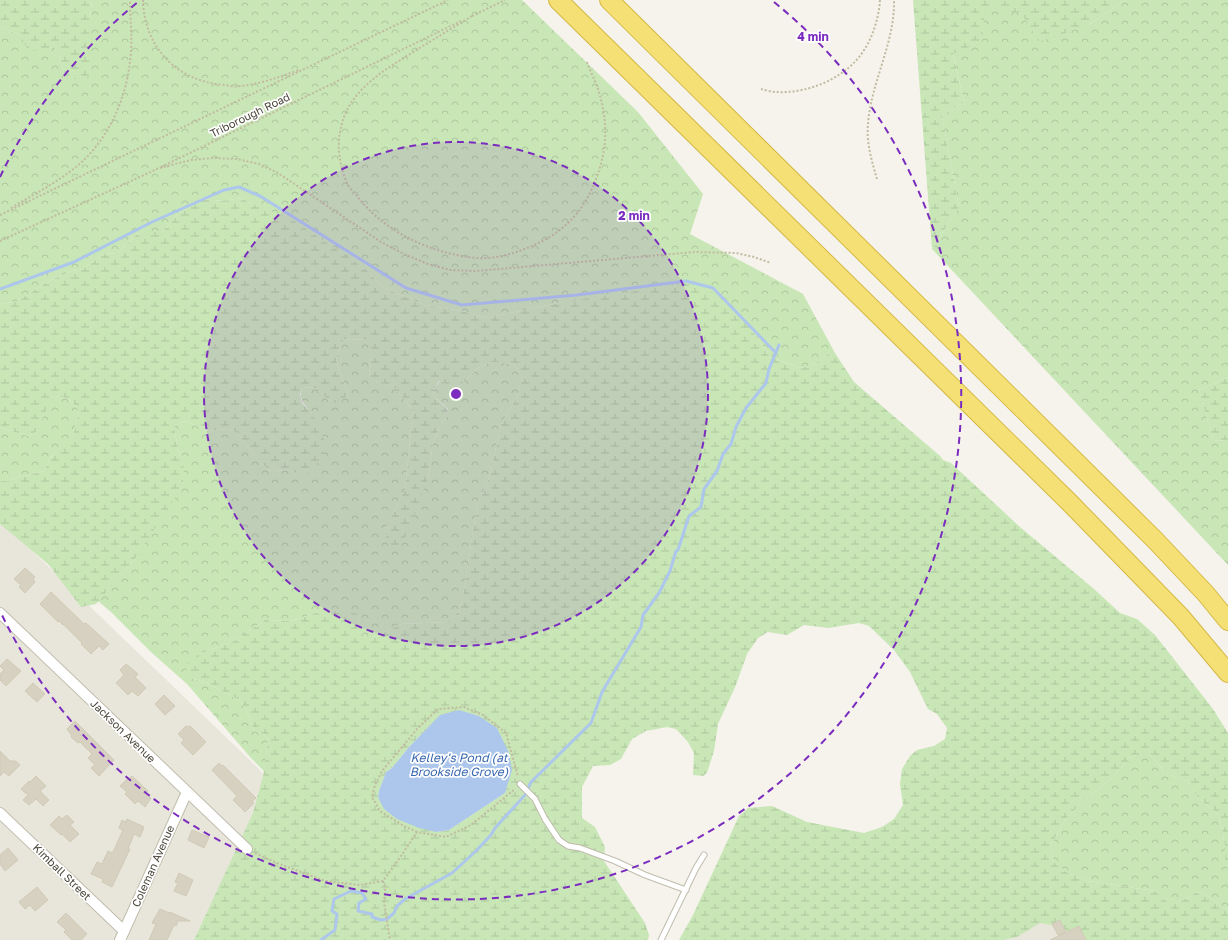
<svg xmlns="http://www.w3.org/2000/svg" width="1228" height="940" font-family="'Golos Text',sans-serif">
  <defs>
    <pattern id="forest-crowns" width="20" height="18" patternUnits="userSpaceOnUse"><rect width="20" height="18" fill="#c9e6b7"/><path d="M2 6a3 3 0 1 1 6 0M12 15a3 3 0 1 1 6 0" fill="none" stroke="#aec79e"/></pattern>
    <pattern id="wetland-marsh" width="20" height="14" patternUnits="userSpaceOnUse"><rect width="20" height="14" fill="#c9e6b7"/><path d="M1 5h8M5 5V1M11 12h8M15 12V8" fill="none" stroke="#aec79e"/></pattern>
  </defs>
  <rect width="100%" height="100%" fill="#f5f3eb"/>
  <!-- residential -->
  <g fill="#e8e6da">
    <polygon points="0,520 259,769 269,782 198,940 0,940"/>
    <polygon points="1064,891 1101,940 983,940"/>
  </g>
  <!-- forest -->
  <g fill="url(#forest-crowns)">
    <polygon points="92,0 522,0 638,112 703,194 690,234 803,294 835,353 829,353 815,364 801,368 770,357 744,318 563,302 486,318 462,311 425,305 382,287 367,270 241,198 224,201 200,199 179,213 162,232 139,232 118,253 103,254 83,269 72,271 49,281 17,301 0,304 0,27 20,35 41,52 53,46 58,51 64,72 69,79 90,18"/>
    <polygon points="1126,0 1228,0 1228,377 1199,390 1213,440 1228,441 1228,565 932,249 959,207 942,115 964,102 953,53 985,5 1022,14 1088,25"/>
    <path d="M345 339 371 340 372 356 369 375 373 380 393 386 413 410 405 489 385 530 428 478 433 443 439 428 446 418 448 409 434 396 433 390 440 381 453 387 461 385 478 368 491 362 514 364 522 377 518 396 501 424 490 476 477 506 462 602 457 613 447 622 401 624 375 637H366L359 632 358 615 319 612 291 621 265 620 234 641 199 654 191 678 207 683 239 700 246 709 254 730 264 735 268 740 264 771 251 758 187 684 151 652 112 613 98 601 134 560 183 458 178 450 174 426 185 421 208 431 227 429 236 432 259 461 270 471 289 470 301 475 312 413C305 405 298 400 302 389 317 384 321 393 330 402L348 393 336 360 341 343Z"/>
    <path d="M51 397C67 396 70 399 79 411L73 438 52 455 44 471 6 481H0V428L29 436 37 431Z"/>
    <polygon points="1137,755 1150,755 1167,774 1187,781 1198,798 1216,812 1220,819 1225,846 1225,864 1228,869 1228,909 1224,908 1207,895 1197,892 1176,904 1167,903 1155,891 1088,881 1066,872 1054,862 1050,847 1065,820 1082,802 1112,778 1132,756"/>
  </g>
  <!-- wetland -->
  <g fill="url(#wetland-marsh)" fill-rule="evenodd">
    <polygon points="0,0 92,0 90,18 91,76 81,79 69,79 64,72 58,51 53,47 41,52 28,50 20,35 0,27"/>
    <polygon points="913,0 1126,0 1088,25 1039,42 1022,14 985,6 982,41 953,54 964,102 942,115 959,207 932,249"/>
    <path d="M241 198 250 203 291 219 367 270 382 287 425 305 462 311 486 318 563 302 689 283 726 298 744 318 770 357 801 368 815 364 829 353H835L854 382 940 456 943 460 951 463 1020 527 1094 589 1120 613 1137 619 1155 635 1213 709 1228 733V869L1225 864V846L1220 819 1216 812 1198 798 1187 781 1167 774 1150 755H1137L1132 756 1112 778 1082 802 1065 820 1050 847 1054 862 1066 872 1088 881 1155 891 1167 902 1176 904 1197 892 1207 895 1224 908 1228 909V940H1076C1066 926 1056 926 1040 923L1017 937 1003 940H679L693 915 739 816 748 808 772 806 807 822 864 833 882 827 894 819 903 805 900 784 902 769 910 756 917 750 934 746 945 739 947 728 937 714 928 709 910 672 894 650 869 626 859 623 828 628 804 625 787 635 768 632 758 638 747 654 736 685 718 724 714 751 707 773 703 776 693 775 694 753 688 742 676 729 667 727 646 731 632 739 621 759 610 765 593 766 582 787V818L595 827 605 847 604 861 645 923 649 935 648 940H194L253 813 263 776 268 740 264 735 254 730 246 709 239 700 207 683 191 678 186 672 188 663 199 654 234 641 265 620 291 621 319 612 350 611 358 615 359 632 366 637H375L401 624 447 622 457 613 462 602 477 506 490 476 501 424 518 396 522 377 514 364 491 362 478 368 461 385 453 387 439 381 433 390 434 396 448 410 446 418 439 428 433 443 428 478 407 535 398 545H388L385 530 405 489 413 410 393 386 372 380 369 375 372 356 370 340 345 339 341 343 336 360 348 393 340 403 330 402C321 393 317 384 302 389L300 394 302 403 312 413 324 439 323 456 310 472 301 475 289 470 270 471 259 461 236 432 227 429 208 431 185 421 174 426 178 450 183 458 184 476 182 487 134 560 96 604 81 607 48 564 0 524V481H6L44 471 52 455 73 437 79 411C70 399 68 396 52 397L37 431 29 436 0 428V304L17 301 49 281 72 271 83 269 103 254 118 253 139 232H162L179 213 200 199 224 201ZM441 715 505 793 449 830 436 832 378 797 379 791 386 772 392 768 409 747Z"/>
    <polygon points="1228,377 1228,441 1213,440 1199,390"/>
  </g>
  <!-- water -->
  <polygon fill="#adc7ec" points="459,710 479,716 497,728 509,753 512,770 505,793 449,830 436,832 419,828 397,819 384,809 378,797 379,791 386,772 392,768 409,747 440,715"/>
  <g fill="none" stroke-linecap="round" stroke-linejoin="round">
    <!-- stream -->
    <g stroke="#adc7ec" stroke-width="3">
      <polyline points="0,289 74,262 152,222 224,190 239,187 260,196 406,288 462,305 577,295 686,281 713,288 776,353"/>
      <polyline points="321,940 335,930 337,914 332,911 334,899 351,891 362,893 366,899 359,903 358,911 372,914 372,917 381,920 387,919 394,913 397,906 405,899 452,873 476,851 491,835 495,828 525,795 531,782 591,723 602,692 641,627 643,615 659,593 670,571 676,551 678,550 689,516 701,507 704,489 717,471 723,454 731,444 736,427 746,408 766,383 769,369 779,345"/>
    </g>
  </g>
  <!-- building -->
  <g fill="#d6d1c1" stroke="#d0cab5">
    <polygon points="25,568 35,577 33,579 35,582 25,593 19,587 21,585 14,579"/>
    <polygon points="51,592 84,624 86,623 109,644 103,650 99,646 91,654 81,644 82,643 63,624 63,625 59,621 58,622 40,604"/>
    <polygon points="7,659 21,671 6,686 0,680 0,674 4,670 0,666"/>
    <polygon points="126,664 138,674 135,677 146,688 138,696 132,691 128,695 116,683 124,675 120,670"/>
    <polygon points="33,683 45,694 37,702 25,691"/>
    <polygon points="164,695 175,706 165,715 155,704"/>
    <polygon points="75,721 114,760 99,776 91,768 95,765 88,758 92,754 80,742 78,743 71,737 72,736 67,729"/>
    <polygon points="186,726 188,727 190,726 206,742 193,755 181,743 184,740 178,734"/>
    <polygon points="0,751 10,761 16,761 20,765 9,776 4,772 0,776"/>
    <polygon points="219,763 222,766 223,765 256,798 252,801 254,803 245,812 233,800 237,796 212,770"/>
    <polygon points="36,776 46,786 40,791 49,800 43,806 36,799 29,805 23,800 28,795 21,789 29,781 30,782"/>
    <polygon points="132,776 148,791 146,793 151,798 145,807 138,801 135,804 125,794 127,792 120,786 127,779 128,780"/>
    <polygon points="67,815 74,822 70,825 79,834 70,842 62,834 61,835 50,825 59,816 62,819"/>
    <polygon points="127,819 144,827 140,837 134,834 128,849 130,849 112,887 102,882 103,879 91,874 97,862 102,864 108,851 112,853 114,850 123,830 119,828 122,820 126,822"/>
    <polygon points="192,830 209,837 204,848 188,840"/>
    <polygon points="8,848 18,860 5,871 0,864 0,855"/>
    <polygon points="179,873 193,880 186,896 174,891 178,883 175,882"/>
    <polygon points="37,887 48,900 35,911 30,905 25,909 19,902"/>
    <polygon points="160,909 169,913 170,912 190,921 178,921 176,926 174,925 167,940 149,940 156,924 152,923"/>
    <polygon points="66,913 87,934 81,940 72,940 64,932 66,930 57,922"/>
    <polygon points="1060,920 1066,932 1058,935 1052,924"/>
    <polygon points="1079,926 1086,940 1050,940"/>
  </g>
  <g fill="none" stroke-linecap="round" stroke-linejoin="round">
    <defs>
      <g id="lane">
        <polyline points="520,784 535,799 545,819 559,840 568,846 580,848 615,861 645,875 686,890"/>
        <polyline points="661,940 696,868 704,855"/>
      </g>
      <g id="street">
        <polyline points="0,613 247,849"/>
        <polyline points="0,813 124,931"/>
        <polyline points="120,940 187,792"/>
      </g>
      <g id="highway">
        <polyline points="558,0 1071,504 1181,617 1228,673"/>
        <polyline points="609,0 1155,540 1206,594 1228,621"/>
      </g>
    </defs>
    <!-- lane casing -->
    <use href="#lane" stroke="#c0bdae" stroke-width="7"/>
    <!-- street casing -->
    <use href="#street" stroke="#c0bdae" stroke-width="12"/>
    <!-- highway casing -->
    <use href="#highway" stroke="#d4b846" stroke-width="20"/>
    <!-- path -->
    <g stroke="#c1bba0" stroke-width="2" stroke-dasharray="2 2" stroke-linecap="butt">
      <path d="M143 0C144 48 178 82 225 85 230 86 235 87 240 86 261 84 279 77 299 70"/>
      <path d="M472 16C454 27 436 38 418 49 393 65 368 78 351 103 342 117 338 134 339 151 340 162 342 172 347 183 349 188 354 192 357 196 383 230 426 251 468 257 492 261 515 254 536 244 559 234 579 216 590 193 607 157 610 127 598 89 595 80 590 71 587 62"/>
      <polyline points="472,16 505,0"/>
      <path d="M761 89C765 90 771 92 776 92 809 94 849 77 866 47 874 33 879 16 880 0"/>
      <polyline points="161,167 461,21"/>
      <polyline points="156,169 191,160 214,158 237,159 259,164 278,173 381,242 404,254 428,264 450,270 476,271 695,252 736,253 754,257 771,263"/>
      <path d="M877 179C872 162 866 142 868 124 871 82 895 43 894 0"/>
      <path d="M11 208C33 195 56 183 76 167 107 142 126 100 130 61 133 41 130 20 130 0"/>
      <polyline points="0,215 448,0"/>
      <polyline points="0,241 157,169"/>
      <polyline points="417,832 404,826 380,811 372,797 375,785 382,771 418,728 438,709 464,707 483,715 506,733 518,777"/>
      <polyline points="255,853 277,863 325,881 360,885 383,881 399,859 417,832 446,837 471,825 515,789"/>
      <polyline points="383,881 385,888 384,902 390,940"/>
    </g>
    <!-- lane -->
    <use href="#lane" stroke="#fff" stroke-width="5"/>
    <!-- street -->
    <use href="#street" stroke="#fff" stroke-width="10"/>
    <!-- highway -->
    <use href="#highway" stroke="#f5e076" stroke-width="18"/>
  </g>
  <!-- distance rings -->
  <circle cx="456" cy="394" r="252" fill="#7b2cbf" fill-opacity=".12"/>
  <g fill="none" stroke="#7b2cbf" stroke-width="2" stroke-dasharray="7 5">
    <circle cx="456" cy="394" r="252"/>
    <path d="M0 177A505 505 0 0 1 138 2M774 2A505 505 0 1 1 0 611"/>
  </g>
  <g text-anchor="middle" stroke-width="3.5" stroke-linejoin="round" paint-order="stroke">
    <!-- street labels -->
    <g font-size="11" fill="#494539" stroke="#fff">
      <text transform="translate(250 115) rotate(-26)" y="4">Triborough Road</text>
      <text transform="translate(123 731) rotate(44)" y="4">Jackson Avenue</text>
      <text transform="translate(153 866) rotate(-66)" y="4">Coleman Avenue</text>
      <text transform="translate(62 872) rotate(44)" y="4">Kimball Street</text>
    </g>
    <!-- water labels -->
    <g font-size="12" font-style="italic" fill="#3868af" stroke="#fff">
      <text x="459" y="762">Kelley's Pond (at<tspan x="459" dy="14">Brookside Grove)</tspan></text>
    </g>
  </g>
  <circle cx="456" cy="394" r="6" fill="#7b2cbf" stroke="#fff" stroke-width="2"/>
  <g font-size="12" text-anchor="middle" font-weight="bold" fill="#7b2cbf" stroke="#fff" stroke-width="3.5" stroke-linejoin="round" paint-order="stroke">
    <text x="813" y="41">4 min</text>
    <text x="634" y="220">2 min</text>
  </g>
</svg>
